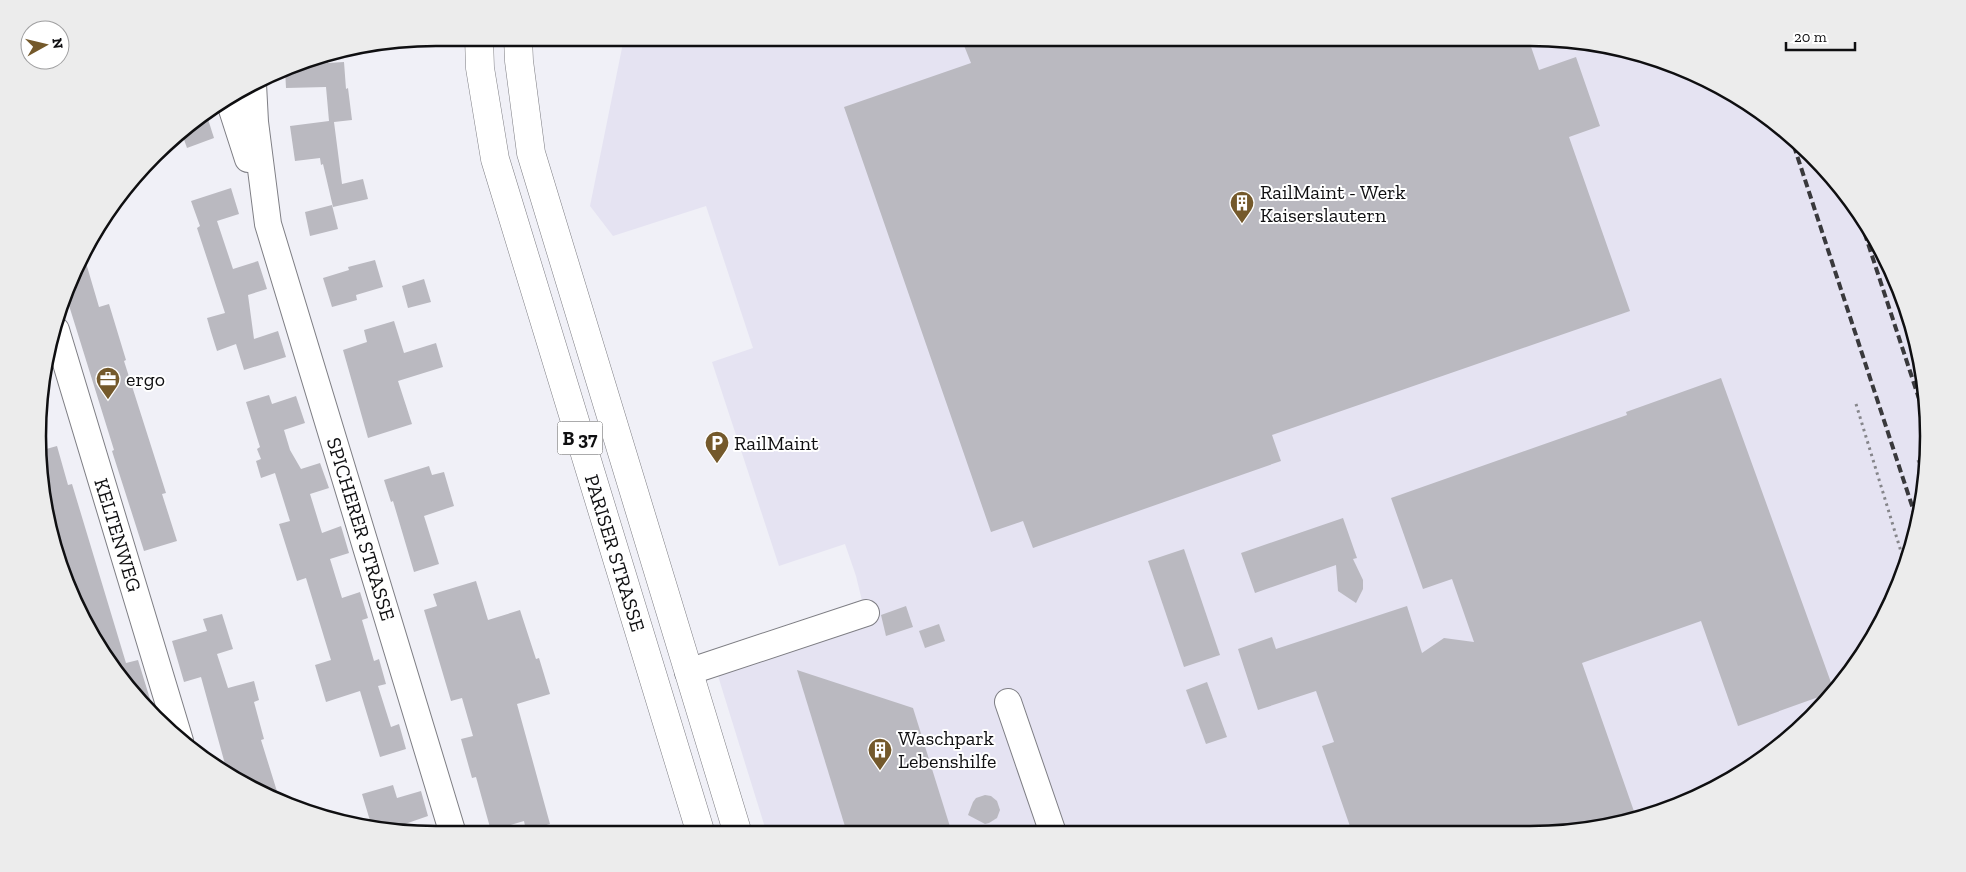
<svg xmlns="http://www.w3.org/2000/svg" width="1966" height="872" font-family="'Zilla Slab',serif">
  <rect width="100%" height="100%" fill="#f0f0f7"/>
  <!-- built -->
  <polygon fill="#e5e3f2" points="624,38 1530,38 1658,59 1729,91 1793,137 1846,194 1888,260 1915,333 1928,410 1925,488 1907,564 1861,658 1773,752 1683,804 1582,831 767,834 714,663 865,613 856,576 845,544 779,566 712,362 753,348 706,206 613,236 590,206"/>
  <!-- building -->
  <g fill="#bab9c0">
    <polygon points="961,38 1528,38 1539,70 1576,57 1600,126 1569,137 1630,311 1272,435 1281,461 1033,548 1023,521 991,532 844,107 971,63"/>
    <polygon points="328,61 328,63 344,62 346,89 348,88 352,120 334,122 342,184 363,179 368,199 333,207 323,164 321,165 320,158 295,161 290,126 329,121 326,87 286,88 285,69 301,62"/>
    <polygon points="206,113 214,138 187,148 181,131"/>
    <polygon points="231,188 239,214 217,221 233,269 258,261 267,289 248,295 254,339 278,331 286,357 244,370 236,344 217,351 211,332 207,318 225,313 197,228 200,226 191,201"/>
    <polygon points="332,205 338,229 310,236 305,212"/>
    <polygon points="84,256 99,307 109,304 126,360 124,361 166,493 162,494 177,541 144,551 112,451 114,450 67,299"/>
    <polygon points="375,260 383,287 356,295 357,300 332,307 323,278 349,270 348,267"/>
    <polygon points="424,279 431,302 408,308 402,286"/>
    <polygon points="394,321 404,353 436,343 443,367 398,381 412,424 368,438 343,350 367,342 364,330"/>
    <polygon points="1721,378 1833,688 1827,694 1738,726 1701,621 1582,663 1636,817 1582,831 1352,832 1322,746 1334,742 1316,691 1258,710 1238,649 1272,637 1276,649 1407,606 1422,653 1444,638 1474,642 1452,579 1423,589 1391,498 1627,415 1626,412"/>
    <polygon points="269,395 272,404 296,396 305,423 284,430 290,450 301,469 320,463 329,488 310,494 322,533 341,526 349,553 330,559 342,598 360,592 368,618 362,620 374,661 379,659 386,684 378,686 391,727 399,724 406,749 380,757 360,691 326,702 315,665 331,660 306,578 297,581 279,524 290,521 275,473 261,478 256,461 261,459 257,449 260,447 246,402"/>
    <polygon points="57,446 68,485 72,484 126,663 138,660 154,712 91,635 45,513 39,451"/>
    <polygon points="429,466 432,475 444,472 454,506 424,516 439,564 414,572 393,501 391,502 384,480"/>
    <polygon points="1343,518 1357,558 1353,559 1363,580 1363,589 1356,603 1338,591 1336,565 1255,593 1241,553"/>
    <polygon points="1184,549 1220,655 1184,667 1148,561"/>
    <polygon points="476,581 488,620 520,610 536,659 539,658 550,694 517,704 550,824 526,831 524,821 491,831 476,777 472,778 461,739 473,736 462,698 451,701 424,610 437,606 433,594"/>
    <polygon points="906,606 913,627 886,636 881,615"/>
    <polygon points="222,614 233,649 217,654 228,688 254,681 259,700 254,702 264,739 261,740 280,801 237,781 228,775 201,677 184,682 172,641 207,631 203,619"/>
    <polygon points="939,624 945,641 925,648 919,631"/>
    <polygon points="797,670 913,708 952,833 847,833"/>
    <polygon points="1207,682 1227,737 1206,744 1186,690"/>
    <polygon points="393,785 397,798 421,791 428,816 405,824 406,830 371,824 362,794"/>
    <polygon points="985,795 991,796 997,801 1000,810 997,818 989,823 985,824 968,815 973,802 976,798"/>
  </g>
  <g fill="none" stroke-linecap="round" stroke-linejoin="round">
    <defs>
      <g id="minor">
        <polyline points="253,84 255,122 268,224 453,834"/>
        <polyline points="228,97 248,159"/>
        <polyline points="56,330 180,741"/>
        <polyline points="688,672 866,613"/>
        <polyline points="1008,702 1053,833"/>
      </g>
      <g id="major">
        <polyline points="479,38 480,68 495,159 701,834"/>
        <polyline points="518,38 519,61 531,153 738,834"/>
      </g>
    </defs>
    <!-- minor casing -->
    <use href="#minor" stroke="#7e7e84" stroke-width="28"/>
    <!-- major casing -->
    <use href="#major" stroke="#7e7e84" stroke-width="29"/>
    <!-- path -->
    <g stroke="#85858a" stroke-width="3" stroke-dasharray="2.5 4" stroke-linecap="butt">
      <polyline points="1856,404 1906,568"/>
      <polyline points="1918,460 1925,483"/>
    </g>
    <!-- minor -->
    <use href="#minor" stroke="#fff" stroke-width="26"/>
    <!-- major -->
    <use href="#major" stroke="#fff" stroke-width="28"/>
    <!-- rail -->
    <g stroke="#39393c" stroke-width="4" stroke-dasharray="8 4" stroke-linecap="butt">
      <polyline points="1790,134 1917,521"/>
      <polyline points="1857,210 1927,423"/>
    </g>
  </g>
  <!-- icons -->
  <defs>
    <symbol id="building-pin" viewBox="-11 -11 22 30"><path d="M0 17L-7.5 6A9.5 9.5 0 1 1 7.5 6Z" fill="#74592b" stroke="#fff"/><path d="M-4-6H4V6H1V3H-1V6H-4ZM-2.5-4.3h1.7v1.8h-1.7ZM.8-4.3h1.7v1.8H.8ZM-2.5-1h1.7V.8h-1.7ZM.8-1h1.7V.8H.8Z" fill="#fff"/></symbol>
    <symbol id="office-pin" viewBox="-11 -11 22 30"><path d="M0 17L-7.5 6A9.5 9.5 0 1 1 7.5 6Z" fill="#74592b" stroke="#fff"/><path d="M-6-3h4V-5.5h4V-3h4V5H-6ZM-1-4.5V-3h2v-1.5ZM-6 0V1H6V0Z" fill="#fff"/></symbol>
    <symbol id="parking-pin" viewBox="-11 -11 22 30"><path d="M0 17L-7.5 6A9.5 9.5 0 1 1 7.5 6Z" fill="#74592b" stroke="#fff"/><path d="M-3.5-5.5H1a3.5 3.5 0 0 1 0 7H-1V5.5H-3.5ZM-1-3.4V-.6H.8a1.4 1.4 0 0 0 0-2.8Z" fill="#fff"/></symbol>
  </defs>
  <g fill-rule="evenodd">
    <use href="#building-pin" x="1228" y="189" width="28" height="38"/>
    <use href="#office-pin" x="94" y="365" width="28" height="38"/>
    <use href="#parking-pin" x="703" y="429" width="28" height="38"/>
    <use href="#building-pin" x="866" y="736" width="28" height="38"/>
  </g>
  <g text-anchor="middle" stroke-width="4" stroke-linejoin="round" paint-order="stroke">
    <!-- shield labels -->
    <rect fill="#fff" stroke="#575758" stroke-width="1" x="557.5" y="421.5" width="45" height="33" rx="4"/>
    <g font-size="19" font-weight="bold" fill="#0f0f11">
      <text x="580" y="445">B 37</text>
    </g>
    <!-- poi labels -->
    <g font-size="20" fill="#0f0f11" stroke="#fff" text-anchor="start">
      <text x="1260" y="199">RailMaint - Werk<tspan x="1260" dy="23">Kaiserslautern</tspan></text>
      <text x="126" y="386">ergo</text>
      <text x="734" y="450">RailMaint</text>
      <text x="898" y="745">Waschpark<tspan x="898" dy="23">Lebenshilfe</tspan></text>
    </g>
    <!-- street labels -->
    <g font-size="20" fill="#0f0f11" stroke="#fff">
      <text transform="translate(361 529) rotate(73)" y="7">SPICHERER STRASSE</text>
      <text transform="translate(118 535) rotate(73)" y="7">KELTENWEG</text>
      <text transform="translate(615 553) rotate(73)" y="7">PARISER STRASSE</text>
    </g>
  </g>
  <!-- crop -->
  <path d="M0 0H1966V872H0ZM436 46H1530A390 390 0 0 1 1920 436V436A390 390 0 0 1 1530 826H436A390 390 0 0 1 46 436V436A390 390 0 0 1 436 46Z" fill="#ececec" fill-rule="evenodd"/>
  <path fill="none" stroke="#0f0f11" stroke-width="2.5" d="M436 46H1530A390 390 0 0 1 1920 436V436A390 390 0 0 1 1530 826H436A390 390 0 0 1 46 436V436A390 390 0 0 1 436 46Z"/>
  <!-- north arrow -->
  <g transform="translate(45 45) rotate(82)"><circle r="24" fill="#ffffff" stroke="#9f9fa0"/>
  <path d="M0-4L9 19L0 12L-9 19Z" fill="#74592b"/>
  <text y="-8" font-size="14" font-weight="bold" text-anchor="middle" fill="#0f0f11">N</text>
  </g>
  <!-- scale -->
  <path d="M1786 42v8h69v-8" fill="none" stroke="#0f0f11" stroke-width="2.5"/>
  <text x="1794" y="42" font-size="15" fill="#0f0f11" stroke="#ffffff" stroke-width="4" paint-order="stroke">20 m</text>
</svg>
